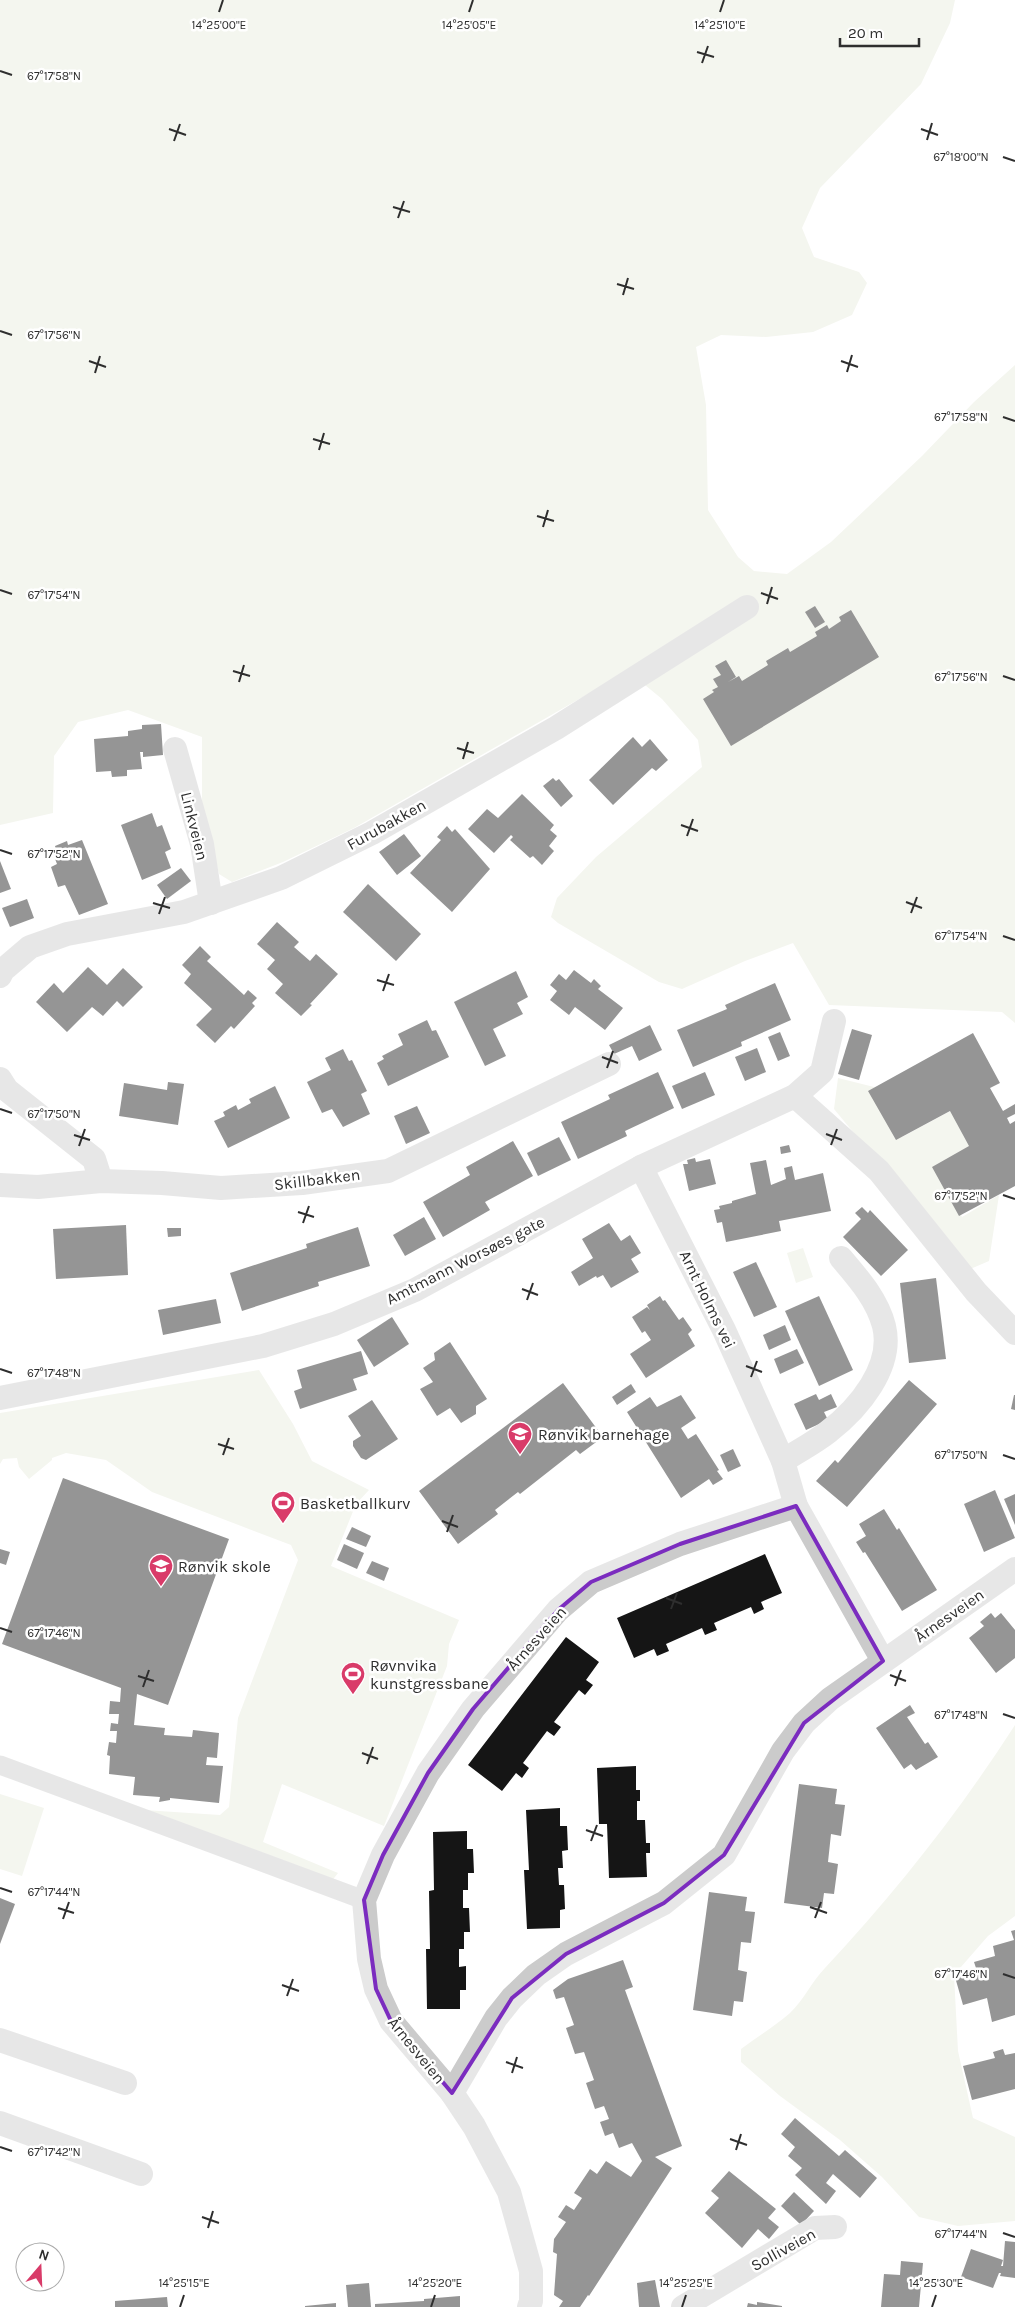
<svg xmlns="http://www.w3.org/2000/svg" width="1015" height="2307" font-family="Karla,sans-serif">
  <rect width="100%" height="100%" fill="#fff"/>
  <!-- green -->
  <g fill="#e7eadc">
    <polygon points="0,0 955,0 950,23 921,84 820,188 802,228 814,257 859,272 867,283 852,315 813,332 766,337 721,335 696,347 706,405 708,510 738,557 754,571 787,574 831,542 922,456 974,402 1015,365 1015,1023 1002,1012 829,1005 793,943 745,961 682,989 659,982 558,923 551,917 557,898 596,857 702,767 698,740 662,699 645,685 588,694 354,828 283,862 232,882 219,874 202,805 202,737 128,710 78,722 54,756 53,813 0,825"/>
    <polygon points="838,1078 874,1087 902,1137 958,1107 978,1144 936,1167 962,1217 999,1195 989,1261 968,1270 834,1109"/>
    <polygon points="803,1248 813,1277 796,1283 787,1253"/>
    <polygon points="259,1370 293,1424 312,1461 369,1490 356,1504 331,1566 459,1620 449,1644 447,1666 384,1826 282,1784 263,1842 338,1873 331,1882 144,1810 220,1815 229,1807 238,1718 298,1560 291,1545 152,1492 106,1460 66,1453 52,1458 52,1460 29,1479 19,1467 17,1458 3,1459 0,1464 0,1413"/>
    <path d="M1015 1725V1916L988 1936 954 1975 958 2051 973 2118 1015 2137V2221L958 2226 919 2217 882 2177 840 2140 780 2096 741 2062V2049C757 2037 775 2026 790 2013 804 2000 812 1981 825 1968 896 1892 959 1812 1015 1725Z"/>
    <polygon points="0,1794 44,1808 22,1876 0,1869"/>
  </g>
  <!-- building -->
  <g fill="#151515">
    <polygon points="815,606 825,622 815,628 805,612"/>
    <polygon points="851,610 879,657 731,746 703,699 714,692 712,690 718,687 713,679 721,675 715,666 726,660 736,677 728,682 739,676 742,681 768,665 766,661 788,648 790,652 817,636 815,632 827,625 829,629 841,621 839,617"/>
    <polygon points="161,724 163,755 143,757 143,752 140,752 142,769 127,770 127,776 112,777 111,771 96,772 94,739 128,736 128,731 142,729 142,725"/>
    <polygon points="633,737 642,747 650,739 668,760 656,771 652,768 613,805 589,780"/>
    <polygon points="553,778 556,781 559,779 573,796 561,807 543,786"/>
    <polygon points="522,794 554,825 550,830 557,836 549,846 554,851 542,865 533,856 530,858 510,840 513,837 511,835 494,853 468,829 487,809 498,818"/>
    <polygon points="152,813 157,827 162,825 171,849 165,852 171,868 142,880 121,825"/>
    <polygon points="447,826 452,832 455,829 490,869 452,912 410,873 441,840 437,837"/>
    <polygon points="404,834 421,856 397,875 379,852"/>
    <polygon points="82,840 108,904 79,915 65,885 58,887 51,867 57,864 52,851 56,850 55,846 67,841 68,845"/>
    <polygon points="0,861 11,889 0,893"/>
    <polygon points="181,868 191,881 167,899 157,885"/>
    <polygon points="368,884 421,934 396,961 343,912"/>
    <polygon points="27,899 34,918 10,927 2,908"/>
    <polygon points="277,922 299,942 294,947 310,961 316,954 338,974 310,1004 312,1005 301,1016 275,993 283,984 267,969 275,960 257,944"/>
    <polygon points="200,946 211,957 207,961 244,995 248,990 257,998 252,1003 255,1006 234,1029 231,1026 215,1043 196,1025 212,1009 184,983 191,974 182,965"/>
    <polygon points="88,967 107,985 123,968 143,987 123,1007 117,1001 103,1016 92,1007 67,1032 36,1002 54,983 63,993"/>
    <polygon points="574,970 591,983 594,979 601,986 598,989 623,1008 605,1030 575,1007 569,1015 550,1000 557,991 550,985 559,974 566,980"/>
    <polygon points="516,971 528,997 517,1003 523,1014 493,1029 506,1056 485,1066 454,1002"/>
    <polygon points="775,983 791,1020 741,1042 742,1046 693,1067 677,1030 727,1009 725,1005"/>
    <polygon points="427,1020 432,1031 436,1030 449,1057 388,1086 377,1063 384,1059 382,1056 403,1045 398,1034"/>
    <polygon points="650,1025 662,1050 639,1061 632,1046 614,1054 609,1045"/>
    <polygon points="852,1029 872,1035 859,1080 838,1074"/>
    <polygon points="780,1032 790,1056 778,1061 768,1037"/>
    <polygon points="973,1033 1000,1083 990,1088 1003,1111 1015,1104 1015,1114 1007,1118 1010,1124 1015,1121 1015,1186 959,1216 932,1167 969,1146 950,1111 896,1140 868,1091"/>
    <polygon points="757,1048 766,1072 745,1081 735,1057"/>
    <polygon points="343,1049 349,1061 352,1060 367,1091 361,1094 370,1114 343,1127 332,1109 322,1113 307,1082 331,1070 325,1058"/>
    <polygon points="658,1072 674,1108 625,1131 627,1136 578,1159 561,1122 610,1099 608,1095"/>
    <polygon points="705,1072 715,1095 682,1109 672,1086"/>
    <polygon points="168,1082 184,1084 178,1125 119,1116 124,1083 167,1090"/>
    <polygon points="275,1086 290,1118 228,1148 214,1121 225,1116 223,1112 236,1105 238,1110 251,1103 249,1099"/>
    <polygon points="417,1106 430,1133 406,1144 394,1116"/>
    <polygon points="559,1137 571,1160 538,1176 527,1153"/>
    <polygon points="513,1141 533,1176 485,1202 490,1210 443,1237 423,1202 470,1175 466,1167"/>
    <polygon points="789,1145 791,1152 781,1154 780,1147"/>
    <polygon points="695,1158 696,1162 710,1159 716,1184 689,1191 683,1164 688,1164 687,1160"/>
    <polygon points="766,1160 771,1185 786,1179 784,1168 792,1166 795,1180 823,1173 831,1211 779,1221 781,1231 726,1242 722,1222 717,1223 714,1210 720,1209 719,1206 732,1203 732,1201 756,1194 750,1163"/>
    <polygon points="862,1207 868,1213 870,1210 908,1250 881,1276 843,1237 861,1219 855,1213"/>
    <polygon points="424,1217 436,1239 405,1256 393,1235"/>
    <polygon points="609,1223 621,1241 630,1235 641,1253 631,1259 639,1272 611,1288 603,1275 597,1278 596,1276 579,1286 571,1272 593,1258 582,1239"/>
    <polygon points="126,1225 128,1275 56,1279 53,1229"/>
    <polygon points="358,1227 370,1266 318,1282 319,1286 242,1311 230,1273 307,1248 306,1244"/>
    <polygon points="167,1228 181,1228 181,1236 168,1237"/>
    <polygon points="756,1262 777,1307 754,1317 733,1272"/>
    <polygon points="936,1278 946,1359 909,1363 900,1283"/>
    <polygon points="660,1296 663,1301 665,1300 679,1320 683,1317 692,1330 688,1334 695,1346 646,1378 630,1354 651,1340 645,1331 642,1333 632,1317 647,1307 650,1310 647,1305"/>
    <polygon points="819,1296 853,1370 819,1386 785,1311"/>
    <polygon points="216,1299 221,1323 163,1335 158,1310"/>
    <polygon points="392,1317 409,1344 374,1367 357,1340"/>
    <polygon points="785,1325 791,1340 769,1350 763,1335"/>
    <polygon points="450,1342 487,1399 476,1406 476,1414 461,1423 450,1408 437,1416 420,1389 433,1382 423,1368 435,1360 434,1353"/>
    <polygon points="797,1349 804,1363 780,1374 774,1359"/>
    <polygon points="361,1351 368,1374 353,1379 357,1390 300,1409 294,1391 302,1388 297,1370"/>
    <polygon points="909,1380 937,1404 847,1507 816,1481 835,1460 838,1463"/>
    <polygon points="563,1383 603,1437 580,1454 576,1450 520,1494 518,1492 495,1510 498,1514 458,1544 419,1491"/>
    <polygon points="631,1384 636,1392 617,1405 612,1397"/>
    <polygon points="816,1394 819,1400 831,1394 837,1407 824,1412 828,1420 806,1430 794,1404"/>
    <polygon points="681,1395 696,1418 681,1428 688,1439 696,1434 719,1470 717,1471 723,1479 713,1485 709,1479 681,1498 627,1412 650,1397 657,1407"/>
    <polygon points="1014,1395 1015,1395 1015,1410 1011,1409"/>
    <polygon points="372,1400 398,1439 366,1460 361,1458 353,1446 353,1441 361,1436 348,1416"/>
    <polygon points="733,1449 741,1466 728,1472 720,1455"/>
    <polygon points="63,1478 229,1539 168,1705 137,1694 134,1725 165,1728 164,1735 192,1737 193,1730 219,1733 217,1758 207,1757 206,1765 223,1766 219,1803 170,1798 170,1800 159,1802 160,1797 133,1795 135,1777 109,1774 110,1756 107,1755 109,1742 116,1743 117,1731 110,1731 111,1723 118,1724 119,1714 109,1714 110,1701 120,1702 121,1688 2,1644"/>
    <polygon points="995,1490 1015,1538 984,1552 964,1504"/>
    <polygon points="1015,1494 1015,1525 1004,1499"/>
    <polygon points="884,1509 897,1530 899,1528 937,1590 902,1611 865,1552 863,1553 856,1542 866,1536 859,1524"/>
    <polygon points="352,1527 371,1536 366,1547 346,1539"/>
    <polygon points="344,1544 364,1553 357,1569 337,1560"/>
    <polygon points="0,1549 10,1552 6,1565 0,1563"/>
    <polygon points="765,1554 782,1593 761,1602 764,1609 754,1614 751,1607 714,1623 717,1630 705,1635 702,1628 666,1644 669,1651 657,1656 654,1649 634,1658 617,1618"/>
    <polygon points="372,1561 389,1568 384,1581 366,1573"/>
    <polygon points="991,1613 995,1618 1001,1613 1015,1630 1015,1658 996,1673 969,1638 984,1626 980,1622"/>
    <polygon points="566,1637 599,1662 586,1680 593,1685 585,1695 579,1690 554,1722 561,1727 554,1736 547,1731 523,1763 529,1768 522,1778 516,1773 502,1791 468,1765"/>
    <polygon points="910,1705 915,1713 907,1717 925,1744 928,1742 938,1757 916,1770 911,1764 904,1769 876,1728"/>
    <polygon points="636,1766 636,1790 640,1790 640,1801 637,1801 637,1820 645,1820 646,1843 650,1843 650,1853 646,1853 647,1877 609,1878 607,1824 599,1824 597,1768"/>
    <polygon points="799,1784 837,1789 835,1804 845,1805 841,1836 831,1834 828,1862 838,1864 834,1894 824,1893 822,1908 784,1903"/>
    <polygon points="560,1808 560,1826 567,1826 568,1850 562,1851 563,1868 558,1868 559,1885 564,1885 565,1909 560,1910 560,1928 527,1929 524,1870 529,1870 526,1810"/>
    <polygon points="467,1831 467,1849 473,1849 474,1873 468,1873 468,1890 463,1890 463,1908 469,1908 470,1932 464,1932 464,1949 459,1949 459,1967 466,1966 466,1990 460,1990 460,2009 427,2009 426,1949 430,1949 429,1891 434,1890 433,1832"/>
    <polygon points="709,1892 747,1897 745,1911 755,1912 751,1943 741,1942 738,1970 747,1972 743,2002 734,2001 732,2016 693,2010"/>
    <polygon points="0,1898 15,1904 0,1944"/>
    <polygon points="1015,1930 1015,2015 992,2022 987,1998 963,2005 955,1977 977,1971 974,1962 995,1956 993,1946 1014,1940 1011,1931"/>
    <polygon points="623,1960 633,1987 625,1990 682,2146 655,2157 672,2168 589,2296 588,2295 580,2307 559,2307 563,2301 554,2295 557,2254 553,2252 554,2239 566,2222 558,2217 566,2205 574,2210 582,2198 574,2193 590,2169 597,2174 606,2161 631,2177 642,2161 632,2143 619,2148 613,2133 605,2136 600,2122 609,2119 604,2106 595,2109 586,2083 594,2080 584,2052 575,2054 566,2028 574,2025 564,1997 556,1999 553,1990 568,1979"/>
    <polygon points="1003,2049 1005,2055 1015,2053 1015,2089 972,2100 963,2066 995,2058 993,2052"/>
    <polygon points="795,2118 839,2156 845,2150 877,2178 860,2198 833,2174 826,2183 836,2191 826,2204 795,2175 802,2168 788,2156 795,2147 781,2134"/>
    <polygon points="729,2171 776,2209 768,2218 779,2227 769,2239 758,2229 742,2248 705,2213 719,2198 711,2191"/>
    <polygon points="794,2192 814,2211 801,2225 781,2206"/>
    <polygon points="1005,2241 1015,2242 1015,2278 1000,2276 1001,2273 999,2273 993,2288 961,2277 971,2249 1003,2260 1001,2266 1003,2266"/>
    <polygon points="901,2261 923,2263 919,2307 881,2307 884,2274 900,2275"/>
    <polygon points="655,2280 660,2307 639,2307 637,2283"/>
    <polygon points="369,2283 371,2307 348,2307 346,2285"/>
    <polygon points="460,2296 460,2307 375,2307 375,2304 424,2301 424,2299"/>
    <polygon points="167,2297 168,2307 115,2307 115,2301"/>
    <polygon points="757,2302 782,2306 782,2307 747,2307 748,2303 757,2305"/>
    <polygon points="336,2303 336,2307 305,2307 305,2306"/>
  </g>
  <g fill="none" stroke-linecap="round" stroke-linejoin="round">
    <!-- pedestrian -->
    <polyline stroke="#cbcbcb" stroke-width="19" points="0,1765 364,1900"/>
    <!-- minor -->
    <g stroke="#cbcbcb" stroke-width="24">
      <polyline points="175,749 202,844 211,903"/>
      <polyline points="0,976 3,970 30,947 67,934 184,912 281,878 372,833 556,728 747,607"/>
      <polyline points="0,1079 7,1090 94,1159 101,1181"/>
      <polyline points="795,1096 879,1171 976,1292 1015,1333"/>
      <polyline points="641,1167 724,1330 783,1461 796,1506 883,1661"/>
      <polyline points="0,1185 38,1187 101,1181 162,1183 221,1188 302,1183 388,1171 609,1064"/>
      <polyline points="0,1398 263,1346 334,1324 415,1290 641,1167 795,1096 822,1072 834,1021"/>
      <path d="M783 1461C798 1451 814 1443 828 1432 858 1409 894 1367 884 1326 877 1299 858 1278 841 1258"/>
      <polyline points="0,2040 125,2083"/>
      <polyline points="452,2093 496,2018 512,1998 536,1975 566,1954 664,1903 724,1855 783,1751 804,1723 830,1699 1015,1569"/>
      <polyline points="0,2123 141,2174"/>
      <polyline points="529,2307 531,2301 531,2271 509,2192 474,2126 452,2093 391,2021 376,1989 369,1959 364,1900 383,1855 428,1773 473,1709 558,1610 591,1582 680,1544 796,1506"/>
      <polyline points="683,2307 815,2228 835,2227"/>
    </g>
  </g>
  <!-- marked area -->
  <path d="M0 0H1015V2307H0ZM796 1506 883 1661 804 1723 724 1855 664 1903 566 1954 512 1998 452 2093 391 2021 376 1989 364 1900 383 1855 428 1773 473 1709 558 1610 591 1582 680 1544Z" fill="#fff" fill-opacity=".55" fill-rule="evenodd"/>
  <path fill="none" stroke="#7b2cbf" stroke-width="4" stroke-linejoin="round" d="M796 1506 883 1661 804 1723 724 1855 664 1903 566 1954 512 1998 452 2093 391 2021 376 1989 364 1900 383 1855 428 1773 473 1709 558 1610 591 1582 680 1544Z"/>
  <!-- ticks -->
  <path fill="none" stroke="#2e2e2e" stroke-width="2" d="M219 12 223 0M469 12 473 0M720 12 724 0M697 52 714 57M702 63 708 46M0 71 12 75M169 129 186 135M921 129 938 135M927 140 932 123M174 141 180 124M1003 157 1015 161M393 207 410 212M398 218 404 201M617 284 634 289M623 295 628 278M0 331 12 335M89 361 106 367M841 361 858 367M847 372 852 355M95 373 100 356M1003 417 1015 421M313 439 330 444M319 450 324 433M537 516 554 521M543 527 548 510M0 590 12 594M761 593 778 599M767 604 772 587M233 671 250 676M1003 676 1015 680M239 682 244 665M457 748 474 753M463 759 468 742M681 825 698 831M687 836 693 819M0 850 12 854M906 902 922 908M153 903 170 908M911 913 917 897M159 914 165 897M1003 936 1015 940M377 980 394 985M383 991 389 974M602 1057 618 1063M607 1068 613 1051M0 1109 12 1113M826 1134 842 1140M74 1135 90 1140M831 1145 837 1129M79 1146 85 1129M1003 1195 1015 1199M298 1212 314 1217M303 1223 309 1206M522 1289 538 1295M527 1300 533 1283M746 1366 762 1372M0 1369 12 1373M751 1377 757 1361M218 1444 234 1449M223 1455 229 1438M1003 1455 1015 1459M442 1521 458 1527M447 1532 453 1515M666 1598 682 1604M671 1609 677 1593M0 1628 12 1632M890 1675 906 1681M138 1676 154 1681M895 1686 901 1670M143 1687 149 1670M1003 1714 1015 1718M362 1753 378 1759M367 1764 373 1747M586 1830 603 1836M591 1841 597 1825M0 1888 12 1892M810 1907 827 1913M58 1908 74 1913M815 1918 821 1902M63 1919 69 1902M1003 1974 1015 1978M282 1985 299 1991M287 1996 293 1979M506 2062 523 2068M512 2073 517 2057M730 2139 747 2145M0 2147 12 2151M736 2150 741 2134M202 2217 219 2223M208 2228 213 2211M1003 2233 1015 2237M180 2307 184 2295M431 2307 435 2295M682 2307 686 2295M932 2307 936 2295"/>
  <!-- icons -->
  <defs>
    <symbol id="school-pin" viewBox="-11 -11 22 30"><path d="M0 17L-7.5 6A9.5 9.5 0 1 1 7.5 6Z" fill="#d93b69" stroke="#fff"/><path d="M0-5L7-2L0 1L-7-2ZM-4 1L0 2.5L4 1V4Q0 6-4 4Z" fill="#fff"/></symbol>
    <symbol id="stadium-pin" viewBox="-11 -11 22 30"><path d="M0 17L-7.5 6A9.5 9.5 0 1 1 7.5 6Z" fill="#d93b69" stroke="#fff"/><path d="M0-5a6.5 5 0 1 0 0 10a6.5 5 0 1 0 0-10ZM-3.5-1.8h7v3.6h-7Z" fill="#fff"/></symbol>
  </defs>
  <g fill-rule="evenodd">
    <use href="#school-pin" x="506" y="1420" width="28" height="38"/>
    <use href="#stadium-pin" x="269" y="1489" width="28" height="38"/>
    <use href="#school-pin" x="147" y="1552" width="28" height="38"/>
    <use href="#stadium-pin" x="339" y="1660" width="28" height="38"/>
  </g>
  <g text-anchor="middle" stroke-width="5" stroke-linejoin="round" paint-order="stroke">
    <!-- street labels -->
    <g font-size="16" fill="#2e2e2e" stroke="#fff">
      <text transform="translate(386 824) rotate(-29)" y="6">Furubakken</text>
      <text transform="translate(195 826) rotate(76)" y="6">Linkveien</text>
      <text transform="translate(317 1179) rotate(-7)" y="6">Skillbakken</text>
      <text transform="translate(465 1260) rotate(-27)" y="6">Amtmann Worsøes gate</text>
      <text transform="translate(708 1299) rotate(64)" y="6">Arnt Holms vei</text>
      <text transform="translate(949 1615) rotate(-35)" y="6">Årnesveien</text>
      <text transform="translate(536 1638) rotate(-48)" y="6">Årnesveien</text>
      <text transform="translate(417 2050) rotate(51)" y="6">Årnesveien</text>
      <text transform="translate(783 2249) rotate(-29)" y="6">Solliveien</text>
    </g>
    <!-- poi labels -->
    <g font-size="16" fill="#2e2e2e" stroke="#fff" text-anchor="start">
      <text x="538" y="1440">Rønvik barnehage</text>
      <text x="300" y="1509">Basketballkurv</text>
      <text x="178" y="1572">Rønvik skole</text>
      <text x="370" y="1671">Røvnvika<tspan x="370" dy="18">kunstgressbane</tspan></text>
    </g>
  </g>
  <g font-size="12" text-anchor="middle" fill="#2e2e2e" stroke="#fff" stroke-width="5" stroke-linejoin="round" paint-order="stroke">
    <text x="219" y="29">14°25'00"E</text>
    <text x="469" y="29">14°25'05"E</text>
    <text x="720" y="29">14°25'10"E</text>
    <text x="54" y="80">67°17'58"N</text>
    <text x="961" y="161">67°18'00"N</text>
    <text x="54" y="339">67°17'56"N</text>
    <text x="961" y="421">67°17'58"N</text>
    <text x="54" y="599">67°17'54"N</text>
    <text x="961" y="681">67°17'56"N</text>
    <text x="54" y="858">67°17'52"N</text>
    <text x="961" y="940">67°17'54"N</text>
    <text x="54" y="1118">67°17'50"N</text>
    <text x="961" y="1200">67°17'52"N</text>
    <text x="54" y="1377">67°17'48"N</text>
    <text x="961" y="1459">67°17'50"N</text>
    <text x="54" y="1637">67°17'46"N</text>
    <text x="961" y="1719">67°17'48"N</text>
    <text x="54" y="1896">67°17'44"N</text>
    <text x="961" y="1978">67°17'46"N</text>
    <text x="54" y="2156">67°17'42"N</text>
    <text x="961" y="2238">67°17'44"N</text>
    <text x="184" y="2287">14°25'15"E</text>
    <text x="435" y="2287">14°25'20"E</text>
    <text x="686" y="2287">14°25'25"E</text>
    <text x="936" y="2287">14°25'30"E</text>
  </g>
  <!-- north arrow -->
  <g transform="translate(40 2267) rotate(19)"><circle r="24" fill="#ffffff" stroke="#ababab"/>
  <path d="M0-4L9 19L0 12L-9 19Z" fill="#d93b69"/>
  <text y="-8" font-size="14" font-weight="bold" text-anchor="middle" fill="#2e2e2e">N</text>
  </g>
  <!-- scale -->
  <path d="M840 38v8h79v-8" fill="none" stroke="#2e2e2e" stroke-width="2.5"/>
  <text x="848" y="38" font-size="15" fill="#2e2e2e" stroke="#ffffff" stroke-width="4" paint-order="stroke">20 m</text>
</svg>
